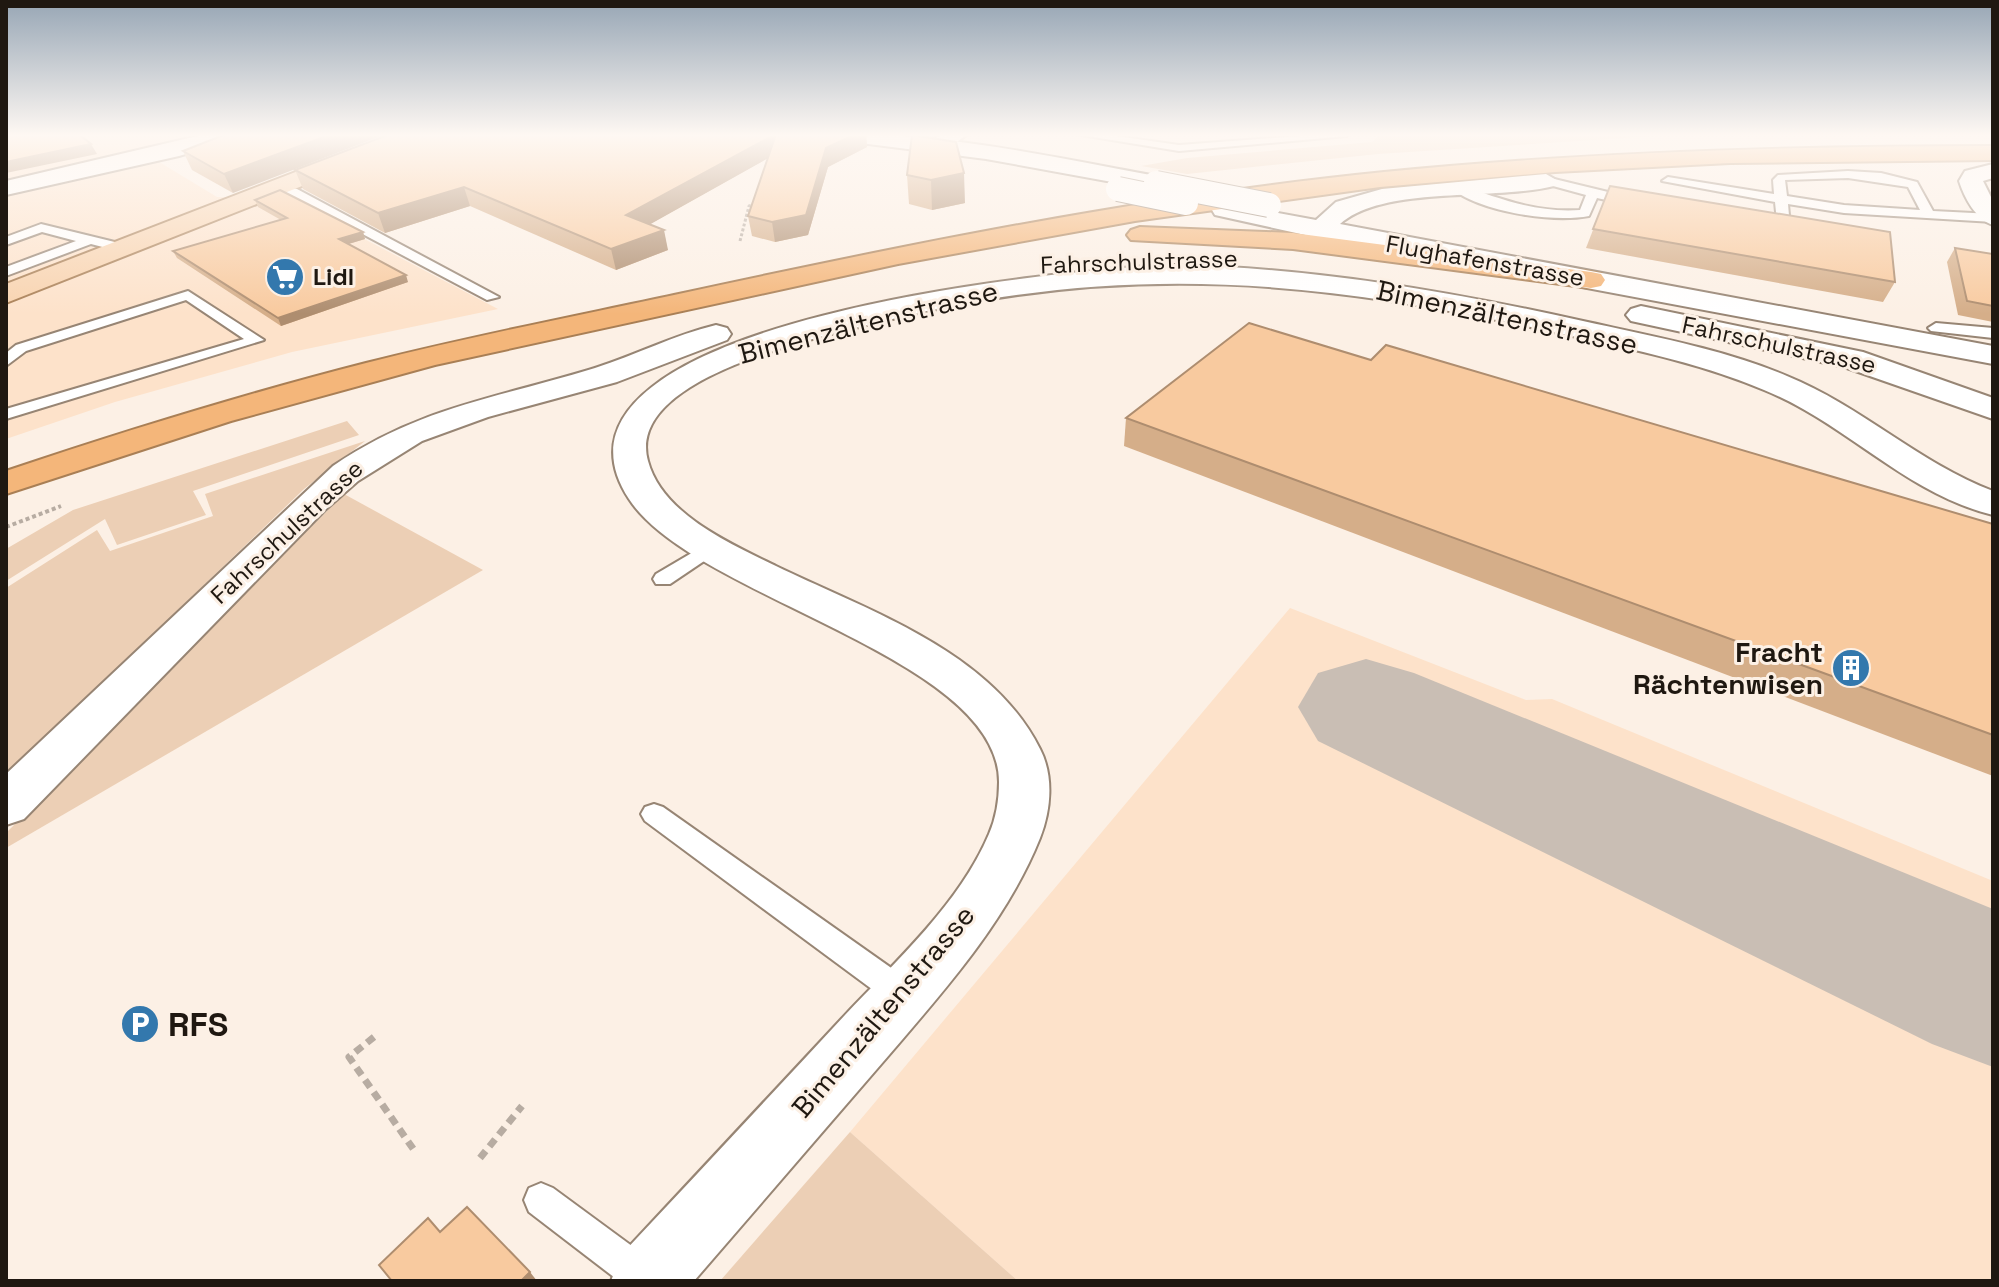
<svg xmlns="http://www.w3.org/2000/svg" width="1999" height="1287" font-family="'Space Grotesk',sans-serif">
  <rect width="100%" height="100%" fill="#fcf0e5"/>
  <!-- built -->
  <g fill="#fde2ca">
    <polygon points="6,134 218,134 146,154 217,197 288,199 498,309 292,352 115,402 6,439"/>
    <polygon points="1290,608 1526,700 1552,699 1993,881 1993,1281 1018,1281 850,1132"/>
  </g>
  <!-- green -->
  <g fill="#eccfb5">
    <polygon points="1381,134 1686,134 1378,154 1187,174 1141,166 1187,158 1372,142"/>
    <polygon points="347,421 359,435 193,491 206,515 117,545 105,519 6,581 6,549 73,510"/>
    <polygon points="365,441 304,489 6,775 6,588 97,530 110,551 213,516 205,494"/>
    <polygon points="344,494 483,570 6,848 6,833"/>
    <polygon points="850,1132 1018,1281 720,1281"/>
  </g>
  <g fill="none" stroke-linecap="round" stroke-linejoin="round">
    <!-- taxiway -->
    <polygon fill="#c9beb4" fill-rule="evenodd" points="1366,659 1414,673 1993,909 1993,1067 1932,1044 1318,741 1298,707 1318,673"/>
    <defs>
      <g id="lane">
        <polygon points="1075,134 1102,134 1179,145 1327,134 1347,136 1179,151"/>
        <path d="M1848 171 1881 173 1917 182 1933 211 1993 214V222L1844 213 1788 204 1790 227 1784 231 1760 224 1766 220 1777 222 1775 202 1662 181 1668 177 1774 194 1773 180 1778 175ZM1848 178 1908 187 1920 210 1844 205 1787 196 1785 180Z"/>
        <path d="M1546 177 1637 199 1639 202 1633 206 1597 198 1589 216C1553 223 1480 212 1451 188L1457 184C1499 198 1534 213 1580 210L1586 195 1542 183 1540 181Z"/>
        <polygon points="273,183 297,189 499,297 487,300 289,195 269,190 267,187"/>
        <polygon points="41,224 127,245 129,248 122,252 91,244 6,276 6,267 76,241 42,232 6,245 6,237"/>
        <polygon points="188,291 264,340 6,419 6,409 244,339 186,300 26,351 6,366 6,353 16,345"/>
        <polygon points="1936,323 1993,328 1993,338 1931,331 1928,328"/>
        <polygon points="712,541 719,543 722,547 719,551 670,584 656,584 653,579 656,574"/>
        <polygon points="654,804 663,807 914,984 918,994 914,1004 903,1007 892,1004 645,821 641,814 645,807"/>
        <polygon points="541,1183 553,1188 655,1263 660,1276 658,1281 619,1281 529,1212 524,1200 529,1188"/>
      </g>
      <g id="street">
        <polygon points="206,134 239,134 236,139 179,156 6,195 6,181"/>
        <polygon points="942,134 968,134 941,153 925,153 922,148"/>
        <path d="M1993 164V178L1983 181 1993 201V225C1976 220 1964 197 1959 181L1965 171Z"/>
        <path d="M1176 265C1314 268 1448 291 1583 321 1651 336 1723 349 1787 376 1861 406 1919 463 1993 491V515C1906 494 1846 423 1764 390 1696 361 1621 347 1549 331 1321 281 1131 262 901 317 846 330 790 343 737 364 700 379 634 411 648 461 662 514 731 544 776 566 869 611 991 651 1040 749 1054 776 1051 810 1040 838 1006 923 941 994 883 1062 820 1135 757 1208 694 1281H611L621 1255C696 1175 771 1095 845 1015 896 961 960 903 989 834 996 818 999 800 999 782 999 656 693 598 629 499 512 320 1080 267 1176 265Z"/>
        <polygon points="1641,306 1863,352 1993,398 1993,419 1844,367 1631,321 1626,315 1631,309"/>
        <path d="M716 325 727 328 731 334 727 340 617 382 488 417 422 441 358 481 325 510 24 819 6 825V774L333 466C419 407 498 398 595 368 636 355 674 335 716 325Z"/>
      </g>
      <g id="secondary">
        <path d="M826 134C937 131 1047 156 1156 176L1168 183 1156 190 986 159 837 140Z"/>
        <path d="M1546 174 1558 181 1554 186C1496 201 1384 185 1340 224L1993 346V364L1319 238 1215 215 1212 210 1224 203 1316 220 1336 202 1382 189Z"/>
      </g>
      <polygon id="primary" points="394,134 424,134 421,139 6,303 6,284"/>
      <g id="highway">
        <path d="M1993 146V160L1730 163 1555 172 1380 187 1135 221 898 264 435 365 231 421 6 494V471C125 431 245 394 366 363 468 337 571 317 674 295 909 244 1145 196 1384 172 1587 152 1790 146 1993 146Z"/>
        <polygon points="1140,227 1293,233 1591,272 1601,274 1605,280 1601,286 1591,288 1293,249 1131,240 1127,235 1131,230"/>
      </g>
    </defs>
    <!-- lane casing -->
    <use href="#lane" stroke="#978574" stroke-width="4"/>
    <!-- street casing -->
    <use href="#street" stroke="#978574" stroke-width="4"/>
    <!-- secondary casing -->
    <use href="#secondary" stroke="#978574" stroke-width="4"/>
    <!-- primary casing -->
    <use href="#primary" stroke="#a97f55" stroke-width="4"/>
    <!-- highway casing -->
    <use href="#highway" stroke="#a97f55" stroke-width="4"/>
    <!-- path-far2 -->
    <polyline stroke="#b7aca2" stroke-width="3" stroke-dasharray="3 2" stroke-linecap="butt" points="740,241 749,206 755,204"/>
    <!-- path-far1 -->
    <polyline stroke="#b7aca2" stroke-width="4" stroke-dasharray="4 3" stroke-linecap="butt" points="6,527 61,506"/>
    <!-- path -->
    <g stroke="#b7aca2" stroke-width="7" stroke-dasharray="9 6" stroke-linecap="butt">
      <polyline points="374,1037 349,1057 414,1150"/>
      <polyline points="480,1158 522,1106"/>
    </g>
    <!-- lane -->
    <use href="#lane" fill="#fff" fill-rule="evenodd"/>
    <!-- street -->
    <use href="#street" fill="#fff" fill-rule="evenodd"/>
    <!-- secondary -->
    <use href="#secondary" fill="#fff" fill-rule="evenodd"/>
    <!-- primary -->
    <use href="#primary" fill="#f8d3af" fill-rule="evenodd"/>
    <!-- highway -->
    <use href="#highway" fill="#f4b67a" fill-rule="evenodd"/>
    <defs>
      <g id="secondary-bridge">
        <polyline points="1156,183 1269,205"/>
        <polyline points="1118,189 1186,203"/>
      </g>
    </defs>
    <!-- secondary-bridge casing -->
    <use href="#secondary-bridge" stroke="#978574" stroke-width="26" stroke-linecap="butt"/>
    <!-- secondary-bridge -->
    <use href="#secondary-bridge" stroke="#fff" stroke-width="24"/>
  </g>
  <!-- wall -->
  <g fill="#d5ae89">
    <polygon points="226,134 233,193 192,170 183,151"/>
    <polygon points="390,134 866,134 867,147 828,167 808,235 775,242 752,236 748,216 768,158 650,224 668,250 616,270 470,206 385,233 303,189 295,170"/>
    <polygon points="912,135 965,203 932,210 909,204 907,175"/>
    <polygon points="1610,186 1895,282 1883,302 1586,248"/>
    <polygon points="255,200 363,232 365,239 348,244 408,282 281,326 177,258 173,251 281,220 258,207"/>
    <polygon points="1955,248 1993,254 1993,322 1958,315 1947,262"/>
    <polygon points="1371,360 1993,524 1993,776 1124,446 1126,418"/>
  </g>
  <!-- shaded-wall -->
  <g fill="#ae8d6f">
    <polygon points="332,134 386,134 233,193 224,174"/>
    <polygon points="776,134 779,152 631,235 626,215"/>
    <polygon points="856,134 866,134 867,147 828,167 808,235 775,242 772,222 826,148"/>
    <polygon points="91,144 97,154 6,173 6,162"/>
    <polygon points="964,173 965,203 932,210 931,180"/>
    <polygon points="464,187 470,206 385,233 378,213"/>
    <polygon points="664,230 668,250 616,270 611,249"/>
    <polygon points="363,232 365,239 342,246 339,239"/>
    <polygon points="406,275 408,282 281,326 278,318"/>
    <polygon points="530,1272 537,1281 521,1281"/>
  </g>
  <!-- building -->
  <g fill="#f8ca9f" stroke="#ae8d6f" stroke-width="2">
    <polygon points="6,134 79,134 91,144 6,162"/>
    <polygon points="226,134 332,134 224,174 183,151"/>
    <polygon points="390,134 856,134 826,148 806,215 772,222 748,216 776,134 626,215 664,230 611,249 464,187 378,213 295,170"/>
    <polygon points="912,135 956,142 964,173 931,180 907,175"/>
    <polygon points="1610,186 1890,232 1895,282 1593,229"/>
    <polygon points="280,190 363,232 339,239 406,275 278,318 173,251 287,218 255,200"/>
    <polygon points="1955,248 1993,254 1993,306 1967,301"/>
    <polygon points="1249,323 1371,360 1386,345 1993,524 1993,735 1126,418"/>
    <polygon points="467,1207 530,1272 521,1281 390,1281 391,1280 379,1265 428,1218 440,1232"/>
  </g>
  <!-- sky -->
  <linearGradient id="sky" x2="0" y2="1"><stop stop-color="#97a6b5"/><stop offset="0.43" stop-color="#fef8f3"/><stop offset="1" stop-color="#fef8f3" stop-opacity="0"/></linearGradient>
  <rect width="1999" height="314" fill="url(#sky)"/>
  <!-- icons -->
  <defs>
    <symbol id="supermarket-disc" viewBox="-11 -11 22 22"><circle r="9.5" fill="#3378ad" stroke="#fcf0e5"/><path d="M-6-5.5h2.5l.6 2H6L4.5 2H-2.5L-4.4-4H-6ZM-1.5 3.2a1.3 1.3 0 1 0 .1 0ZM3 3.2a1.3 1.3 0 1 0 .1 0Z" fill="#fff"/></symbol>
    <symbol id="building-disc" viewBox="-11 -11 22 22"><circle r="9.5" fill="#3378ad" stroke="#fcf0e5"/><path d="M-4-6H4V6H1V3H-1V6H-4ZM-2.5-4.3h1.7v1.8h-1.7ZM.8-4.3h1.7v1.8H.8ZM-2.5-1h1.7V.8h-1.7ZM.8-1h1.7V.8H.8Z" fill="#fff"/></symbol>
    <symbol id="parking-disc" viewBox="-11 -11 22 22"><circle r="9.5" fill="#3378ad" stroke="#fcf0e5"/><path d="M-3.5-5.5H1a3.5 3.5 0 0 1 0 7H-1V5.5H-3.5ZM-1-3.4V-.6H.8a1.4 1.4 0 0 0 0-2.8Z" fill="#fff"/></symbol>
  </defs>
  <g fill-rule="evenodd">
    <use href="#supermarket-disc" x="263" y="255" width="44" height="44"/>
    <use href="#building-disc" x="1829" y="646" width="44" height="44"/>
    <use href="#parking-disc" x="118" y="1002" width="44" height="44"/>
  </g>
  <g text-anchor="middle" stroke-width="6" stroke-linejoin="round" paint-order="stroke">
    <!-- far-street labels -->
    <g font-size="24" fill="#1f1811" stroke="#fcf0e5">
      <text transform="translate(1485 261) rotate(10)" y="8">Flughafenstrasse</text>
      <text transform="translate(1139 262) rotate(-2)" y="8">Fahrschulstrasse</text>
      <text transform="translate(1779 345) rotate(12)" y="8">Fahrschulstrasse</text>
      <text transform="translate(287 532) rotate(-43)" y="8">Fahrschulstrasse</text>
    </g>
    <!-- far-poi labels -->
    <g font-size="24" font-weight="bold" fill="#1f1811" stroke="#fcf0e5" text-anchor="start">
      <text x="313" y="285">Lidl</text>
    </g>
    <!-- street labels -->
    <g font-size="28" fill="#1f1811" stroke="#fcf0e5">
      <text transform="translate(1507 317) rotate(12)" y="10">Bimenzältenstrasse</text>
      <text transform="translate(868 322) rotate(-14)" y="10">Bimenzältenstrasse</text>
      <text transform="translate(883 1011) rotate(-50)" y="10">Bimenzältenstrasse</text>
    </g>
    <!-- poi labels -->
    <g font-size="28" font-weight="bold" fill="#1f1811" stroke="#fcf0e5" text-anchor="end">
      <text x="1823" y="662">Fracht<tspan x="1823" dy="32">Rächtenwisen</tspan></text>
    </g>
    <!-- near-poi labels -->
    <g font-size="34" font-weight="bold" fill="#1f1811" stroke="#fcf0e5" text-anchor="start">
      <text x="168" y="1036">RFS</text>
    </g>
  </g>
  <!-- border -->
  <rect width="1999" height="1287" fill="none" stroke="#1f1811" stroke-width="16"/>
</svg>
